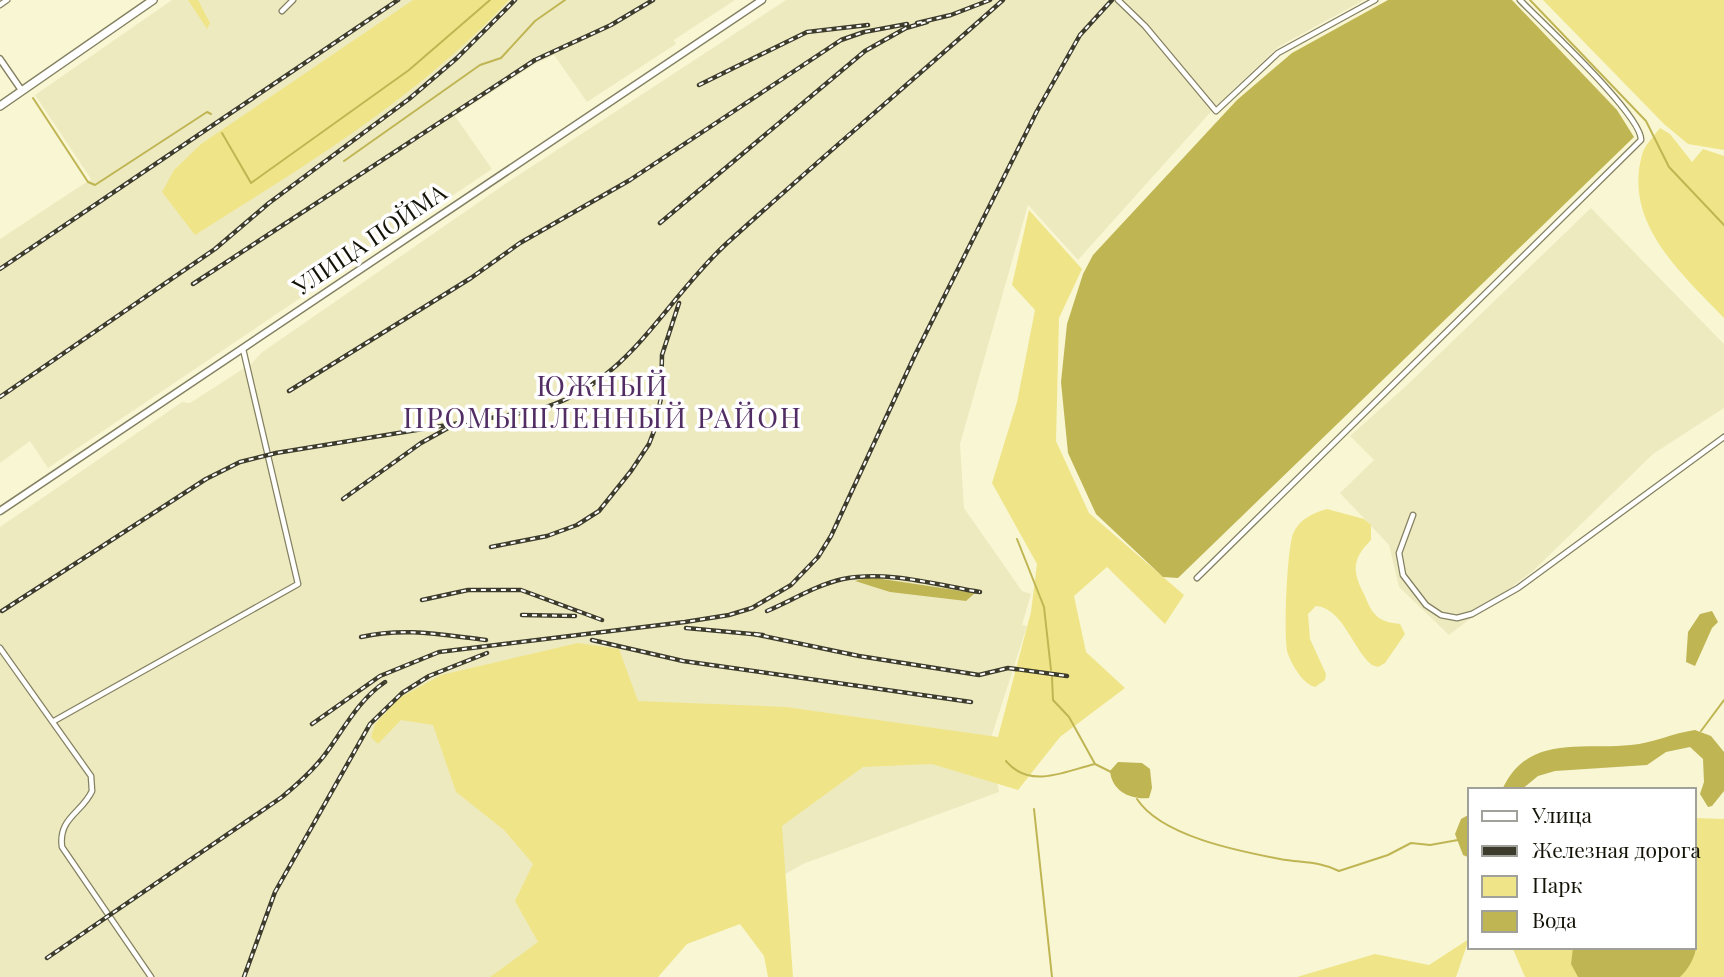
<svg xmlns="http://www.w3.org/2000/svg" width="1724" height="977" font-family="'Playfair Display',serif">
  <rect width="100%" height="100%" fill="#f9f6d4"/>
  <!-- built -->
  <g fill="#eeeac0">
    <polygon points="172,0 735,0 674,40 676,44 587,102 554,55 535,64 455,116 492,169 48,468 30,441 0,463 0,239 91,179 35,95"/>
    <polygon points="786,0 1364,0 1278,47 1217,105 1078,260 1028,205 960,444 964,508 1022,591 1031,594 1022,625 1027,626 991,738 999,792 803,864 654,949 631,977 0,977 0,527 182,402 190,403 252,363 261,353 508,182"/>
    <polygon points="1591,208 1724,344 1724,408 1653,454 1534,570 1449,635 1399,587 1389,545 1340,493 1374,460 1350,436 1406,386"/>
  </g>
  <!-- green -->
  <g fill="#efe588">
    <polygon points="188,0 198,0 210,23 207,29"/>
    <path d="M413 0H509C418 98 306 165 195 235L162 192 174 170 201 144Z"/>
    <polygon points="1543,0 1724,0 1724,150 1688,144 1664,124"/>
    <path d="M1660 128 1670 134 1692 162 1703 149 1724 156V318C1682 274 1623 223 1642 155 1644 146 1654 136 1660 128Z"/>
    <polygon points="1029,210 1082,269 1059,318 1056,441 1089,513 1184,595 1165,624 1107,567 1074,596 1086,652 1125,688 1060,737 1018,790 932,764 863,767 782,826 793,977 768,977 764,956 740,924 687,944 658,977 490,977 538,942 515,901 533,864 504,830 456,792 433,725 401,720 378,744 371,737 375,724 399,698 441,675 578,643 619,649 638,701 786,707 998,737 1031,612 1037,564 992,483 1017,402 1035,310 1012,285"/>
    <path d="M1327 509 1364 519 1371 525V540C1352 559 1352 571 1364 594 1368 603 1371 612 1379 618 1385 622 1393 623 1400 624L1405 634 1385 663 1378 667 1372 665C1353 650 1343 608 1316 606L1308 614 1310 639 1326 674 1325 680 1315 687C1303 684 1292 665 1288 654 1283 638 1287 549 1293 534 1299 519 1313 513 1327 509Z"/>
    <polygon points="1694,818 1724,819 1724,977 1525,977 1512,947 1694,947"/>
    <polygon points="1469,939 1456,977 1297,977 1375,954 1429,965"/>
  </g>
  <!-- water -->
  <g fill="#bfb553">
    <polygon points="1388,0 1512,0 1617,110 1634,137 1178,578 1163,577 1096,514 1068,453 1061,382 1067,324 1083,274 1093,255 1237,100 1272,70 1292,53"/>
    <polygon points="869,577 975,593 966,601 890,592 855,581"/>
    <polygon points="1712,611 1718,622 1712,628 1695,666 1686,662 1688,632 1700,614"/>
    <path d="M1695 730 1711 736 1724 752V791L1712 806 1708 807 1700 794 1704 782 1703 759 1690 747 1666 752 1647 765 1555 771 1538 776 1521 790H1502C1527 734 1581 750 1631 745 1653 743 1673 733 1695 730Z"/>
    <path d="M1118 762 1142 763 1150 769 1152 788 1149 798C1130 800 1112 791 1110 771Z"/>
    <polygon points="1470,814 1470,858 1463,855 1455,834 1461,819"/>
    <path d="M1694 928C1701 945 1693 965 1680 977H1578L1571 964 1573 947H1694Z"/>
  </g>
  <g fill="none" stroke-linecap="round" stroke-linejoin="round">
    <!-- stream -->
    <g stroke="#bfb553" stroke-width="2">
      <polyline points="1530,0 1646,121 1669,167 1724,225"/>
      <polyline points="33,98 88,182 95,185 207,112 211,114"/>
      <polyline points="222,133 251,183 409,70 490,0"/>
      <polyline points="344,161 480,65 501,58 535,21 565,0"/>
      <polyline points="1017,539 1044,607 1051,670"/>
      <polyline points="1052,677 1053,700 1069,717 1095,764"/>
      <polyline points="1701,731 1724,700"/>
      <path d="M1006 761C1030 790 1065 771 1095 764L1111 772"/>
      <path d="M1137 799C1161 836 1238 851 1280 859 1302 863 1319 861 1339 871L1388 855 1411 843 1430 845 1458 840"/>
      <polyline points="1034,809 1052,977"/>
    </g>
    <defs>
      <g id="minor">
        <polyline points="1118,0 1145,26 1216,111 1278,53 1375,0"/>
        <polyline points="0,5 7,0"/>
        <polyline points="282,11 293,0"/>
        <polyline points="1413,515 1399,553 1403,575 1426,605 1441,615 1457,618 1472,614 1518,588 1724,437"/>
        <path d="M1197 578 1641 140C1642 115 1542 23 1520 0"/>
        <path d="M0 648 91 776 92 791C82 813 58 818 62 847L151 977"/>
        <polyline points="54,721 298,584 243,349"/>
      </g>
      <polyline id="tertiary" points="0,59 22,91"/>
      <polyline id="secondary" points="0,511 762,0"/>
      <polyline id="primary" points="0,106 153,0"/>
    </defs>
    <!-- minor casing -->
    <use href="#minor" stroke="#848162" stroke-width="7"/>
    <!-- tertiary casing -->
    <use href="#tertiary" stroke="#848162" stroke-width="8"/>
    <!-- secondary casing -->
    <use href="#secondary" stroke="#848162" stroke-width="9"/>
    <!-- primary casing -->
    <use href="#primary" stroke="#848162" stroke-width="10"/>
    <!-- minor -->
    <use href="#minor" stroke="#fff" stroke-width="4.5"/>
    <!-- tertiary -->
    <use href="#tertiary" stroke="#fff" stroke-width="5"/>
    <!-- secondary -->
    <use href="#secondary" stroke="#fff" stroke-width="6"/>
    <!-- primary -->
    <use href="#primary" stroke="#fff" stroke-width="7"/>
    <defs>
      <g id="rail">
        <polyline points="917,23 951,15 990,0"/>
        <polyline points="699,85 807,32 868,25"/>
        <polyline points="660,223 865,51 906,28 927,22"/>
        <polyline points="0,269 398,0"/>
        <polyline points="193,284 535,60 611,25 653,0"/>
        <polyline points="289,391 471,278 520,243 630,180 841,40 864,32 907,24"/>
        <polyline points="0,397 215,249 269,203 409,99 457,58 515,0"/>
        <polyline points="343,499 421,443 448,428"/>
        <polyline points="491,547 547,536 577,525 599,511 631,471 649,444 654,431 661,398 662,355 679,303"/>
        <polyline points="422,600 468,590 521,590 602,620"/>
        <path d="M2 611 206 479 240 462 276 453 533 411C627 387 659 307 725 245 816 162 911 82 1003 0"/>
        <path d="M767 611C793 600 816 585 843 579 887 570 937 585 980 592"/>
        <polyline points="522,615 575,616"/>
        <polyline points="686,628 763,635"/>
        <polyline points="754,634 859,656 979,675 1008,668 1067,676"/>
        <path d="M361 637C405 627 442 635 486 640"/>
        <polyline points="592,640 683,661 971,702"/>
        <polyline points="312,724 380,676 439,652 685,622 729,615 752,608 791,585 818,557 831,536 915,355 1037,111 1080,35 1112,0"/>
        <path d="M47 958 282 797C299 783 316 768 329 749 346 725 360 699 385 682"/>
        <polyline points="244,977 275,892 370,724 402,693 429,676 487,653"/>
      </g>
    </defs>
    <!-- rail casing -->
    <use href="#rail" stroke="#3d3c2c" stroke-width="4.5"/>
    <!-- rail -->
    <use href="#rail" stroke="#fff" stroke-width="2" stroke-dasharray="5" stroke-linecap="butt"/>
  </g>
  <g text-anchor="middle" stroke-width="7" stroke-linejoin="round" paint-order="stroke">
    <!-- street labels -->
    <g font-size="24" fill="#141307" stroke="#fff">
      <text transform="translate(370 240) rotate(-34)" y="8">УЛИЦА ПОЙМА</text>
    </g>
    <!-- quarter labels -->
    <g font-size="28" letter-spacing="2" fill="#522d64" stroke="#fff">
      <text x="603" y="396">ЮЖНЫЙ<tspan x="603" dy="32">ПРОМЫШЛЕННЫЙ РАЙОН</tspan></text>
    </g>
  </g>
  <!-- legend -->
  <rect x="1468" y="788" width="228" height="161" fill="#ffffff" stroke="#a1a19c" stroke-width="2"/>
  <rect x="1482" y="811" width="35" height="10" fill="#ffffff" stroke="#a1a19c" stroke-width="2"/>
  <text x="1532" y="823" font-size="21" fill="#141307">Улица</text>
  <rect x="1482" y="846" width="35" height="10" fill="#3d3c2c" stroke="#a1a19c" stroke-width="2"/>
  <text x="1532" y="858" font-size="21" fill="#141307">Железная дорога</text>
  <rect x="1482" y="876" width="35" height="21" fill="#efe588" stroke="#a1a19c" stroke-width="2"/>
  <text x="1532" y="893" font-size="21" fill="#141307">Парк</text>
  <rect x="1482" y="911" width="35" height="21" fill="#bfb553" stroke="#a1a19c" stroke-width="2"/>
  <text x="1532" y="928" font-size="21" fill="#141307">Вода</text>
</svg>
